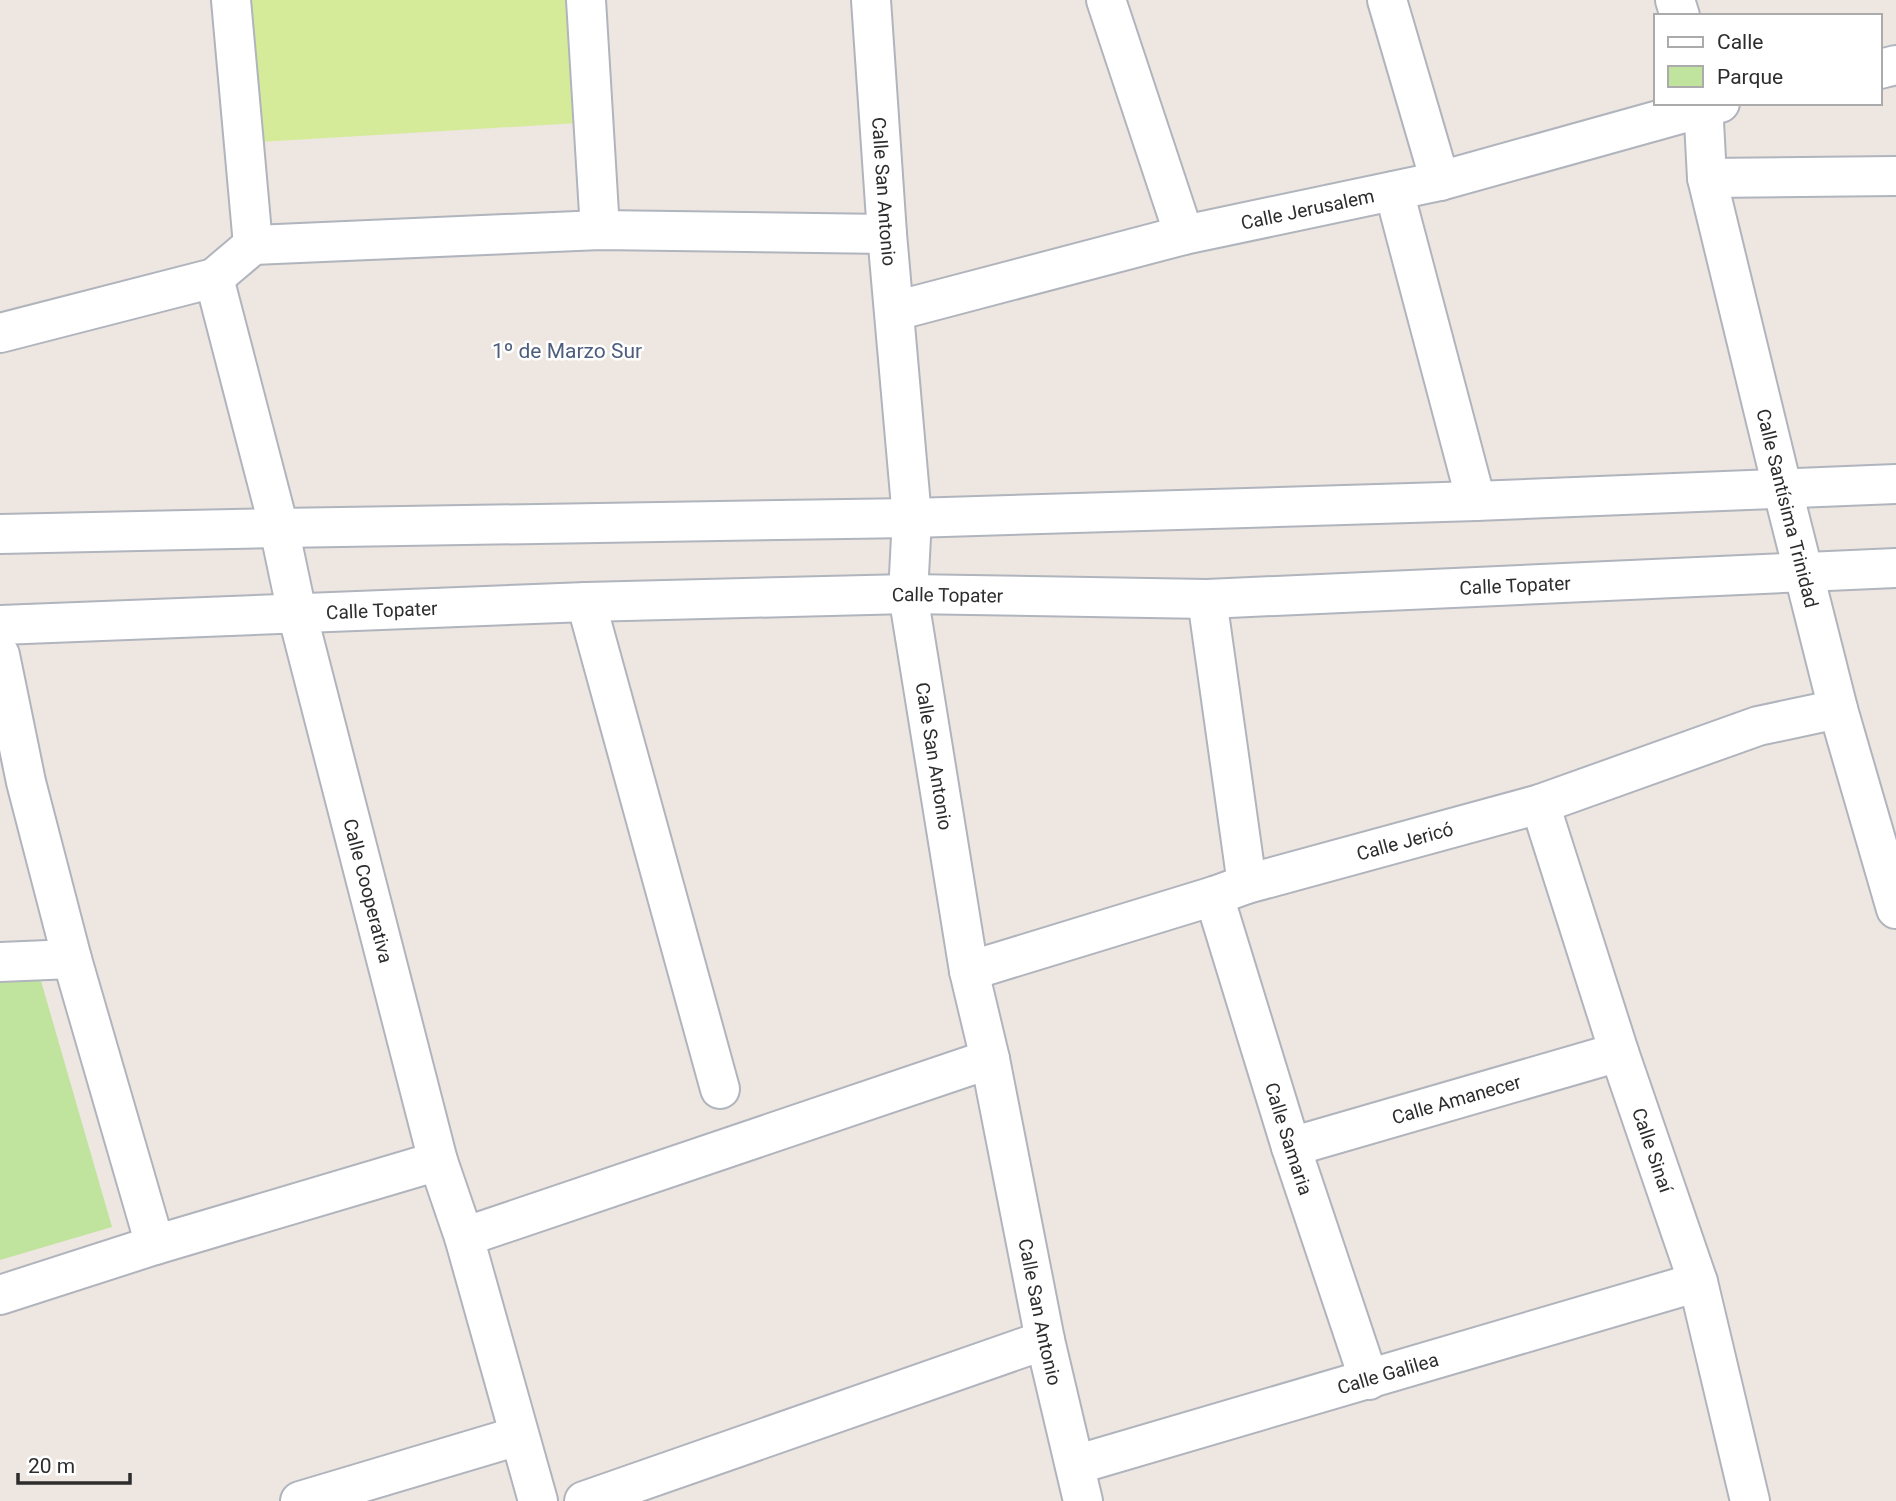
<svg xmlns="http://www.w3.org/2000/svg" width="1896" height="1501" font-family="Roboto,sans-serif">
  <rect width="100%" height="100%" fill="#eee6e0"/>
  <!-- green -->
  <polygon fill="#c0e49d" points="39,974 112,1227 0,1260 0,976"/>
  <!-- pitch -->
  <polygon fill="#d5eb99" points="249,0 568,0 578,123 259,142"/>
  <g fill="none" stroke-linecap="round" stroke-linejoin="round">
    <defs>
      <g id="minor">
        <polyline points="231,0 253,245"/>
        <polyline points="586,0 600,230"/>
        <path id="s1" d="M871 0 887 234 912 518 908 594 969 971 990 1059 1045 1340 1083 1501"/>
        <polyline points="1106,0 1184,235"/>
        <polyline points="1387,0 1440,181"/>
        <polyline points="1675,0 1680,16"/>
        <polyline points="1880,69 1896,65"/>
        <path id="s2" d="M1703 103 1707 178 1782 487 1838 709 1896 909"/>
        <polyline points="1707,178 1896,176"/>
        <polyline points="1394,191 1476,501"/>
        <path id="s3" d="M214 278 279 528 297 613 438 1161 464 1237 538 1501"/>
        <path id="s4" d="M895 311 1184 235 1440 181 1720 103"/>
        <polyline points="0,333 214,278 253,245 600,230 887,234"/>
        <polyline points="1207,599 1247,884"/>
        <polyline points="586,602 720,1089"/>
        <polyline points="0,655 26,782 72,959 155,1245"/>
        <path id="s5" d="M1540 804 1619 1052 1698 1282 1750 1501"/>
        <path id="s6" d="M1214 896 1291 1147 1369 1380"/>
        <polyline points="0,962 72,959"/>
        <path id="s7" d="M969 971 1214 896 1247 884 1540 804 1758 726 1838 709"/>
        <path id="s8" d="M1291 1147 1619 1052"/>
        <polyline points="464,1237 990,1059"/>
        <polyline points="0,1295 155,1245 438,1161"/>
        <path id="s9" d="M1075 1465 1698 1282"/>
        <polyline points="300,1501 518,1436"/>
        <polyline points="584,1501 1045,1340"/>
      </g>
      <g id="tertiary">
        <polyline points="0,534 279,528 912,518 1476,501 1896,484"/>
        <path id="s10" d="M0 625 586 602 908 594 1207 599 1896 568"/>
      </g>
    </defs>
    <!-- minor casing -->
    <use href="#minor" stroke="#b0b4bd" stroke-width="42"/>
    <!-- tertiary casing -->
    <use href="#tertiary" stroke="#b0b4bd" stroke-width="42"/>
    <!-- minor -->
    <use href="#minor" stroke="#fff" stroke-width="38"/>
    <!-- tertiary -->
    <use href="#tertiary" stroke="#fff" stroke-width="38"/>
  </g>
  <g text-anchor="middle" stroke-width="5" stroke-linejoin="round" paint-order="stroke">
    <!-- street labels -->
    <g font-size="19" fill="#2d2d2d" stroke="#fff">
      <text dy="7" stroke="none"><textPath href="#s1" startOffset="192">Calle San Antonio</textPath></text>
      <text dy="7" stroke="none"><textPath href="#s4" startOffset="425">Calle Jerusalem</textPath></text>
      <text dy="7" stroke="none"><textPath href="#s2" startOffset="415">Calle Santísima Trinidad</textPath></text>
      <text dy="7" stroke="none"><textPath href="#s10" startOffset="1516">Calle Topater</textPath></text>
      <text dy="7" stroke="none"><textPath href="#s10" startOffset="948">Calle Topater</textPath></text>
      <text dy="7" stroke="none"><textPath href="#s10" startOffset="382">Calle Topater</textPath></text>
      <text dy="7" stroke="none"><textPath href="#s1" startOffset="760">Calle San Antonio</textPath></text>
      <text dy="7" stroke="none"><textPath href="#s7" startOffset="455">Calle Jericó</textPath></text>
      <text dy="7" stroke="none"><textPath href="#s3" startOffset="632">Calle Cooperativa</textPath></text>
      <text dy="7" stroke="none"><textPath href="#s8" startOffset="172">Calle Amanecer</textPath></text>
      <text dy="7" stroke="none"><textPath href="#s6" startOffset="254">Calle Samaria</textPath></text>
      <text dy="7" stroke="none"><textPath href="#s5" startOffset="364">Calle Sinaí</textPath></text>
      <text dy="7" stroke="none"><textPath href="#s1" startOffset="1326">Calle San Antonio</textPath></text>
      <text dy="7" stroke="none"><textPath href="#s9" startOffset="326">Calle Galilea</textPath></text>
    </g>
    <!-- neighbourhood labels -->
    <g font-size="21" fill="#4d5d7e" stroke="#fff">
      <text x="567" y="358">1º de Marzo Sur</text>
    </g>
  </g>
  <!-- legend -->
  <rect x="1654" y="14" width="228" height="91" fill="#ffffff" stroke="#ababab" stroke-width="2"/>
  <rect x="1668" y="37" width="35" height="10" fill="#ffffff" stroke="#ababab" stroke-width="2"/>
  <text x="1717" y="49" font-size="21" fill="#2d2d2d">Calle</text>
  <rect x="1668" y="66" width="35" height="21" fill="#c0e49d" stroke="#ababab" stroke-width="2"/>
  <text x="1717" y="84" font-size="21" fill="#2d2d2d">Parque</text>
  <!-- scale -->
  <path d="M18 1473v10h112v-10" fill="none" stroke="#2d2d2d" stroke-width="3.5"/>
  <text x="28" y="1473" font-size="21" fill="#2d2d2d" stroke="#ffffff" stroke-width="5" paint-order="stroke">20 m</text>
</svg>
